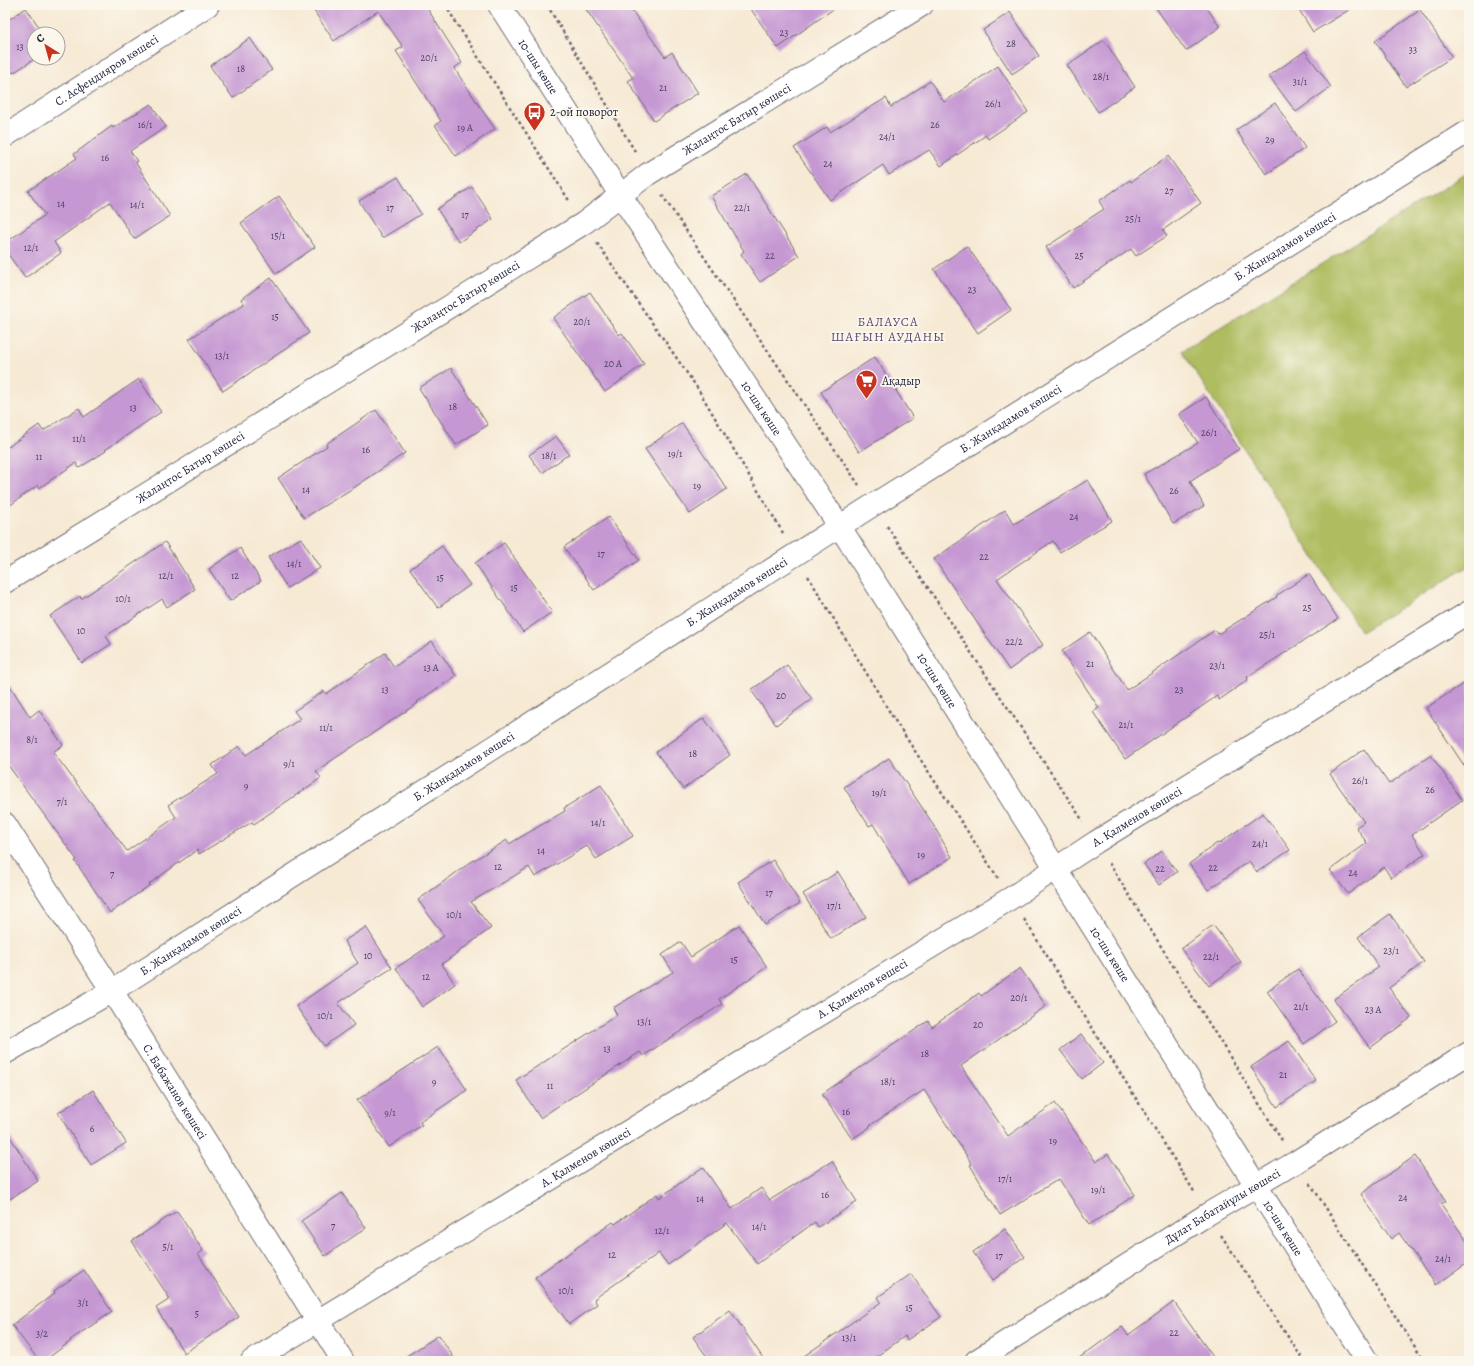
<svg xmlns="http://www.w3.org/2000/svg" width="1474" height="1366" font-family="Alegreya,serif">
  <rect width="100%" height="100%" fill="#fbf7ec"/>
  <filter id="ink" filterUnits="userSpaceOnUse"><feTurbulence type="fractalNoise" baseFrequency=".025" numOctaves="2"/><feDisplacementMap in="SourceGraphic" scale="8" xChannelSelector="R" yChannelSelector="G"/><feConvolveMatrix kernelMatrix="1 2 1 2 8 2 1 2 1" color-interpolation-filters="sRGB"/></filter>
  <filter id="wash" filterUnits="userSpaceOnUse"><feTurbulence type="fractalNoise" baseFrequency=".012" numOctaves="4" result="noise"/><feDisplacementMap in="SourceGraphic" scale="16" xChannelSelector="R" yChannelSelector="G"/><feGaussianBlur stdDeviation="0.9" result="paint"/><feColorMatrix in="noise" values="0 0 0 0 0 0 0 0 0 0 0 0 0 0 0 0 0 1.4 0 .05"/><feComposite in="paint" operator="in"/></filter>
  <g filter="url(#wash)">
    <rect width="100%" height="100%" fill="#f7ead5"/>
    <!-- green -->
    <polygon fill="#afbc5e" stroke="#686f4c" points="1469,172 1469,566 1361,632 1182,351"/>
    <g id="blocks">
      <!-- building -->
      <g fill="#c597d3">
        <polygon points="310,5 425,5 462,63 454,68 495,129 456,156 435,125 441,121 396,51 403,47 378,11 334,41"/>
        <polygon points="583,5 628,5 665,57 672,52 698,93 654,121 628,81 633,78"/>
        <polygon points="748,5 839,5 778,48"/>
        <polygon points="1154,5 1205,5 1220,27 1186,51"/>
        <polygon points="1296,5 1357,5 1313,32"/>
        <polygon points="26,8 44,34 34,34 34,58 36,58 13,73 5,62 5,22"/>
        <polygon points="1420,10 1452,57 1406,87 1375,41"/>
        <polygon points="1010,12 1039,56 1012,74 983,30"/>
        <polygon points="250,38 272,70 233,98 210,66"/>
        <polygon points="1104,40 1135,87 1098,112 1067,65"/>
        <polygon points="1305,51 1331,87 1296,112 1269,76"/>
        <polygon points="998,66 1028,112 988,139 986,135 941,166 929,150 889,175 883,165 830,200 794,148 827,127 830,132 886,98 891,107 930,81 944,102"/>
        <polygon points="1275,103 1305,148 1266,174 1236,130"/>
        <polygon points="151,104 166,127 130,151 137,161 135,162 170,216 134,239 110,202 54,242 61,253 25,278 5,250 5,243 45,215 28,191 77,158 74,154 112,126 113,128"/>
        <polygon points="1168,156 1201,203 1163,230 1167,236 1136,256 1131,249 1073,288 1046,247 1104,209 1099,201 1130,180 1131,182"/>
        <polygon points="747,174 799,256 760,282 741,254 744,251 711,196"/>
        <polygon points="398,177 421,214 382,238 359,201"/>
        <polygon points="472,187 493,219 459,242 437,209"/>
        <polygon points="279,196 315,247 276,274 241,223"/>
        <polygon points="967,246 1011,310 978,333 934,269"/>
        <polygon points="271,278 309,333 223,391 189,339 244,304 241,299"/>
        <polygon points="590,292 619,335 622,333 644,364 605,392 553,318"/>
        <polygon points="875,357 913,418 859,452 821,392"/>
        <polygon points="451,368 488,425 456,445 419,388"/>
        <polygon points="139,379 161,412 105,450 106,451 79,468 76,463 39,488 38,485 5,509 5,449 39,425 43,431 79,408 84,417"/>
        <polygon points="1206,397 1239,449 1190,481 1204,506 1173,524 1144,474 1198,443 1179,414"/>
        <polygon points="376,410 405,453 355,487 304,518 278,478 327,446 326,444"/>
        <polygon points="682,423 727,489 690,514 645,449"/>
        <polygon points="556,436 569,454 542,473 529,455"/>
        <polygon points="1088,480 1112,521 1060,552 1053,541 997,579 1043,645 1009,670 934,559 1005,510 1014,524"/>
        <polygon points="609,517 639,560 594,590 564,547"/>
        <polygon points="301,538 320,568 287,588 268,557"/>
        <polygon points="165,542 195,589 167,607 162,599 106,636 111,644 82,663 50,616 80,596 81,599"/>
        <polygon points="504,543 552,612 523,632 475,563"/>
        <polygon points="442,546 470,585 438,608 410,569"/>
        <polygon points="240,548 261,581 230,601 209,569"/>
        <polygon points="1309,574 1338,619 1247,677 1248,680 1219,700 1217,696 1125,759 1093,712 1099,708 1062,651 1090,632 1127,690 1215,630 1218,634 1277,597 1276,596"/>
        <polygon points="432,641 456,676 417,702 418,703 316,771 321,778 254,824 252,822 199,854 197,850 149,884 150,885 110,913 75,861 77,860 5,761 5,678 30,717 39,710 63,745 53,752 127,851 176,817 168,805 218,774 212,765 239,746 246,755 300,719 294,711 324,691 326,694 385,653 394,667"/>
        <polygon points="787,665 812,699 776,725 751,690"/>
        <polygon points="1469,680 1469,773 1426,708"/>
        <polygon points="704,718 730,755 683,789 656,752"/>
        <polygon points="1364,749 1389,784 1431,755 1462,800 1412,835 1425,854 1391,878 1384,867 1348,894 1330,870 1367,843 1356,827 1364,822 1330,774"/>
        <polygon points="889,758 929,818 952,857 909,884 873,824 869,826 844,787"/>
        <polygon points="601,785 633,836 596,859 587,846 535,877 529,867 471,902 491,928 442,964 455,984 422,1007 396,968 444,936 418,900 471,862 507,840 509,844 565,811 564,808"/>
        <polygon points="1263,813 1290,850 1257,872 1249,861 1208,890 1189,864 1217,843 1218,844"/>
        <polygon points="1162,851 1177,872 1159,885 1144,864"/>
        <polygon points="773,860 800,903 765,925 738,882"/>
        <polygon points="838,872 866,917 831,939 803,894"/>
        <polygon points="1390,914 1424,962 1389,988 1411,1018 1370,1048 1334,999 1379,967 1358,937"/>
        <polygon points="739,925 767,967 719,999 722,1004 643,1056 640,1052 540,1118 516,1080 617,1015 613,1008 673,972 662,955 681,942 691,957"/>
        <polygon points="1213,925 1241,962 1209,986 1181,949"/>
        <polygon points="366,927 392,968 338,1003 354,1025 324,1046 296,1006 358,963 344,941"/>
        <polygon points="1020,968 1046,1006 961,1066 1008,1136 1055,1103 1096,1162 1108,1154 1135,1195 1089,1225 1059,1179 1000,1215 970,1165 972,1164 924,1090 869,1126 870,1127 852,1139 822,1094 928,1021 932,1027 979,993 981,996"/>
        <polygon points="1298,969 1335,1021 1304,1044 1267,991"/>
        <polygon points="1081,1034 1103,1063 1082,1079 1060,1050"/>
        <polygon points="1289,1041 1316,1081 1277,1107 1251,1067"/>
        <polygon points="438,1047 467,1090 420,1122 422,1125 389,1147 357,1100"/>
        <polygon points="93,1090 126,1143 91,1165 58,1113"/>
        <polygon points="5,1129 38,1181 5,1202"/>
        <polygon points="1415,1156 1446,1201 1441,1204 1469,1244 1469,1262 1436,1285 1399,1233 1391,1239 1361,1194"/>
        <polygon points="832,1161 857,1202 818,1227 815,1222 757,1264 727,1223 668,1265 659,1253 594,1299 597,1304 569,1324 535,1277 613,1222 615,1224 657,1194 659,1198 703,1167 732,1209 761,1188 770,1200"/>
        <polygon points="342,1193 366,1228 325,1256 301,1221"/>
        <polygon points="177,1211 203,1251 198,1254 239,1317 184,1353 156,1308 170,1299 132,1241"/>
        <polygon points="1005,1229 1025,1257 993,1280 973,1252"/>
        <polygon points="84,1270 112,1312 70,1340 71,1341 44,1361 39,1361 12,1325 55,1293 54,1291"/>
        <polygon points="911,1274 941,1317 907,1340 905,1336 870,1361 797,1361 881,1302 878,1297"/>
        <polygon points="1174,1302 1216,1361 1075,1361 1122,1327 1128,1335"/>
        <polygon points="730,1310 765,1361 710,1361 693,1337"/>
        <polygon points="439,1335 456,1361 399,1361"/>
      </g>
    </g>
  </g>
  <g filter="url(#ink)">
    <use href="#blocks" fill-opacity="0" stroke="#6d6871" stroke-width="1"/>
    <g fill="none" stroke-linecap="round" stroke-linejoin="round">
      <defs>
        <g id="minor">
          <path id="s1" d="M5 136 208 5"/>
          <path id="s2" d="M5 582 584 223 648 174 922 5"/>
          <path id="s3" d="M5 824 112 991 343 1361"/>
          <path id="s4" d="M5 1053 112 991 873 505 1469 131"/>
          <path id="s5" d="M252 1361 1011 898 1096 842 1469 612"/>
          <path id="s6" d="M976 1361 1208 1214 1296 1162 1469 1053"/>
        </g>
        <g id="tertiary">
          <path id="s7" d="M499 5 621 196 840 527 1367 1361"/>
        </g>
      </defs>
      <!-- minor casing -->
      <use href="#minor" stroke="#6d6871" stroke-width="24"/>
      <!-- tertiary casing -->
      <use href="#tertiary" stroke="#6d6871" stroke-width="24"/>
      <!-- path -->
      <g stroke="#6d6871" stroke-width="2.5" stroke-dasharray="3 3" stroke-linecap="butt">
        <polyline points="445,5 570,202"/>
        <polyline points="547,5 636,153"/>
        <polyline points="662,195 859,485"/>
        <polyline points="597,243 698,389 783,533"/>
        <polyline points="887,526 1083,821"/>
        <polyline points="808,576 894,719 998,878"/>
        <polyline points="1109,863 1283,1142"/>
        <polyline points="1024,919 1195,1193"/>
        <polyline points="1310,1183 1424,1361"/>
        <polyline points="1221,1235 1304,1361"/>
      </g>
      <!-- minor -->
      <use href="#minor" stroke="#fff" stroke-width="22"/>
      <!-- tertiary -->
      <use href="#tertiary" stroke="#fff" stroke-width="22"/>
    </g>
  </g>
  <!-- icons -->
  <defs>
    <symbol id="bus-pin" viewBox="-11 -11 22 30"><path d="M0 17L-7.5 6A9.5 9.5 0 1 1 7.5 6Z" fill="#c8321e" stroke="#fbf7ec"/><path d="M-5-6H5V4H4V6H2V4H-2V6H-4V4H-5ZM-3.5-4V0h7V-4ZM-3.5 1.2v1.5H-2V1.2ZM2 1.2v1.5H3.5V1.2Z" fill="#fff"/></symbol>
    <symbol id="supermarket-pin" viewBox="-11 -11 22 30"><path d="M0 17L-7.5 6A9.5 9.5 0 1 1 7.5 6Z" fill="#c8321e" stroke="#fbf7ec"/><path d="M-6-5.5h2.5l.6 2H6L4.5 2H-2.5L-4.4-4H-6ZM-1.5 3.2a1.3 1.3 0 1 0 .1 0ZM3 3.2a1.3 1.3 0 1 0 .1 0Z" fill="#fff"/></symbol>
  </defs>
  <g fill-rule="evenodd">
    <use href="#bus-pin" x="522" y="100" width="25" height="34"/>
    <use href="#supermarket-pin" x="854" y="368" width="25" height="34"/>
  </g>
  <g text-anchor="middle" stroke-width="3.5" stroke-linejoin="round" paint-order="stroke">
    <!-- number labels -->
    <g font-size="10" fill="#4b3f61">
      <text x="784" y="36">23</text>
      <text x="1011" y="47">28</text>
      <text x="20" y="50">13</text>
      <text x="1413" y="53">33</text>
      <text x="429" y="61">20/1</text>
      <text x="241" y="72">18</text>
      <text x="1101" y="80">28/1</text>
      <text x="1300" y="85">31/1</text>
      <text x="663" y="91">21</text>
      <text x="993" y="107">26/1</text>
      <text x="145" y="128">16/1</text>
      <text x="935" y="128">26</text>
      <text x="465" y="131">19 А</text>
      <text x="887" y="140">24/1</text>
      <text x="1270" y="143">29</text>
      <text x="105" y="161">16</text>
      <text x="828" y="167">24</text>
      <text x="1169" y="194">27</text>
      <text x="61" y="207">14</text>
      <text x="137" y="208">14/1</text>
      <text x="390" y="211">17</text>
      <text x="742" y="211">22/1</text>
      <text x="465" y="218">17</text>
      <text x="1133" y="222">25/1</text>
      <text x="278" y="239">15/1</text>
      <text x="31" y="251">12/1</text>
      <text x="770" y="259">22</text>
      <text x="1079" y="259">25</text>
      <text x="972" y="293">23</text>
      <text x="275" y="320">15</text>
      <text x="582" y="325">20/1</text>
      <text x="222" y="359">13/1</text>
      <text x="613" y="367">20 А</text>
      <text x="453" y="410">18</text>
      <text x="133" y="411">13</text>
      <text x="1209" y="436">26/1</text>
      <text x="79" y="442">11/1</text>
      <text x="366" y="453">16</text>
      <text x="675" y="457">19/1</text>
      <text x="549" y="459">18/1</text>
      <text x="39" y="460">11</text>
      <text x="697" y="489">19</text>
      <text x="306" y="493">14</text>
      <text x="1174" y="494">26</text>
      <text x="1074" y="520">24</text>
      <text x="601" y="557">17</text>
      <text x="984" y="560">22</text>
      <text x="294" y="567">14/1</text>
      <text x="166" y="579">12/1</text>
      <text x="235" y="579">12</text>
      <text x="440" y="581">15</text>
      <text x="514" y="591">15</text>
      <text x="123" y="602">10/1</text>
      <text x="1307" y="611">25</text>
      <text x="81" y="634">10</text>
      <text x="1267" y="638">25/1</text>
      <text x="1014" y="645">22/2</text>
      <text x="1090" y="667">21</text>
      <text x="1217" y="669">23/1</text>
      <text x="431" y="671">13 А</text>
      <text x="385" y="693">13</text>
      <text x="1179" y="693">23</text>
      <text x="781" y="699">20</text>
      <text x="1126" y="728">21/1</text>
      <text x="326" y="731">11/1</text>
      <text x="32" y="743">8/1</text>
      <text x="693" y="757">18</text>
      <text x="289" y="767">9/1</text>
      <text x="1360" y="784">26/1</text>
      <text x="246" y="789">9</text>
      <text x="1430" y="793">26</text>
      <text x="879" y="796">19/1</text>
      <text x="62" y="805">7/1</text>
      <text x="598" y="826">14/1</text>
      <text x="1260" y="847">24/1</text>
      <text x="541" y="854">14</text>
      <text x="921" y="858">19</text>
      <text x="498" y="870">12</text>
      <text x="1213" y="871">22</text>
      <text x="1160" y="872">22</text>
      <text x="1353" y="876">24</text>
      <text x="112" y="877">7</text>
      <text x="769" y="896">17</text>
      <text x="834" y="909">17/1</text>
      <text x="454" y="918">10/1</text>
      <text x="1391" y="954">23/1</text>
      <text x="368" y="959">10</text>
      <text x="1211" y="960">22/1</text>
      <text x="734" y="963">15</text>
      <text x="426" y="980">12</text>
      <text x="1019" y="1001">20/1</text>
      <text x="1301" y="1010">21/1</text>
      <text x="1373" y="1013">23 А</text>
      <text x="325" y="1019">10/1</text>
      <text x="644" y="1025">13/1</text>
      <text x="978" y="1028">20</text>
      <text x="607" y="1052">13</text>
      <text x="925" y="1057">18</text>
      <text x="1283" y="1078">21</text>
      <text x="434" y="1085">9</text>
      <text x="888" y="1085">18/1</text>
      <text x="550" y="1089">11</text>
      <text x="846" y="1115">16</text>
      <text x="390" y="1116">9/1</text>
      <text x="92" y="1132">6</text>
      <text x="1053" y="1144">19</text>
      <text x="1005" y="1182">17/1</text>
      <text x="1098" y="1193">19/1</text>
      <text x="825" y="1198">16</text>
      <text x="1403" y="1201">24</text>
      <text x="700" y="1202">14</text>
      <text x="333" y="1229">7</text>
      <text x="759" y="1230">14/1</text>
      <text x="662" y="1234">12/1</text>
      <text x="168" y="1250">5/1</text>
      <text x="612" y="1258">12</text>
      <text x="999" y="1259">17</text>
      <text x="1443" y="1262">24/1</text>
      <text x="566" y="1294">10/1</text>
      <text x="83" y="1306">3/1</text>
      <text x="909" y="1311">15</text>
      <text x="197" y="1317">5</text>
      <text x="1174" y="1336">22</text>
      <text x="42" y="1337">3/2</text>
      <text x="849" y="1341">13/1</text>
    </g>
    <!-- street labels -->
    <g font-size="12" fill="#22223b" stroke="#fbf7ec">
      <text dy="4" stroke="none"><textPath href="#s7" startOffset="73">10-шы көше</textPath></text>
      <text dy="4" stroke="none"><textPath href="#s1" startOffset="121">С. Асфендияров көшесі</textPath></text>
      <text dy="4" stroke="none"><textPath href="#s2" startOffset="866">Жалаңтос Батыр көшесі</textPath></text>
      <text dy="4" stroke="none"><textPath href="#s4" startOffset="1513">Б. Жанқадамов көшесі</textPath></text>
      <text dy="4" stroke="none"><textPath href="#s2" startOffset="542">Жалаңтос Батыр көшесі</textPath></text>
      <text dy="4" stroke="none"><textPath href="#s7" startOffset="481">10-шы көше</textPath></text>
      <text dy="4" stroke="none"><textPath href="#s4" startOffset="1189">Б. Жанқадамов көшесі</textPath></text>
      <text dy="4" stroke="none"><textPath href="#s2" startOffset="218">Жалаңтос Батыр көшесі</textPath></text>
      <text dy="4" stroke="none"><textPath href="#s4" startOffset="865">Б. Жанқадамов көшесі</textPath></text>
      <text dy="4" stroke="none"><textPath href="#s7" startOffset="805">10-шы көше</textPath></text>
      <text dy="4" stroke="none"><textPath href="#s4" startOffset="541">Б. Жанқадамов көшесі</textPath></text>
      <text dy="4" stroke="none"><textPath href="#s5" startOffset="1039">А. Қалменов көшесі</textPath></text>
      <text dy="4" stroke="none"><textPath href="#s4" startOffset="217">Б. Жанқадамов көшесі</textPath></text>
      <text dy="4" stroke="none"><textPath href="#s7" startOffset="1129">10-шы көше</textPath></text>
      <text dy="4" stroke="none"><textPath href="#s5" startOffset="715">А. Қалменов көшесі</textPath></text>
      <text dy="4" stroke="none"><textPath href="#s3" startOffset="317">С. Бабажанов көшесі</textPath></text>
      <text dy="4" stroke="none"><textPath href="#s5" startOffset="391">А. Қалменов көшесі</textPath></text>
      <text dy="4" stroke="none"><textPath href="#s6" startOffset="291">Дұлат Бабатайұлы көшесі</textPath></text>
      <text dy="4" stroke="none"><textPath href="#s7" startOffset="1453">10-шы көше</textPath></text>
    </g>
    <!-- poi labels -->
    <g font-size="12" fill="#22223b" stroke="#fbf7ec" text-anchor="start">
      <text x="550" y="116">2-ой поворот</text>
      <text x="882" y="385">Ақадыр</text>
    </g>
    <!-- neighbourhood labels -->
    <g font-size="13" letter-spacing="1" fill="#5b4b70" stroke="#fbf7ec">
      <text x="888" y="326">БАЛАУСА<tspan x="888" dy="15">ШАҒЫН АУДАНЫ</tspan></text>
    </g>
  </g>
  <!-- margin -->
  <rect width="1474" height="1366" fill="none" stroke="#fbf7ec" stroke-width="20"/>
  <!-- north arrow -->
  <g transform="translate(46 46) rotate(323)"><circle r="19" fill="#fbf7ec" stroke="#a4a2a5"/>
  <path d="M0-3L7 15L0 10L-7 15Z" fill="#c8321e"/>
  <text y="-6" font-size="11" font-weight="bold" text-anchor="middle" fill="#22223b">С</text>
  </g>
</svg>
